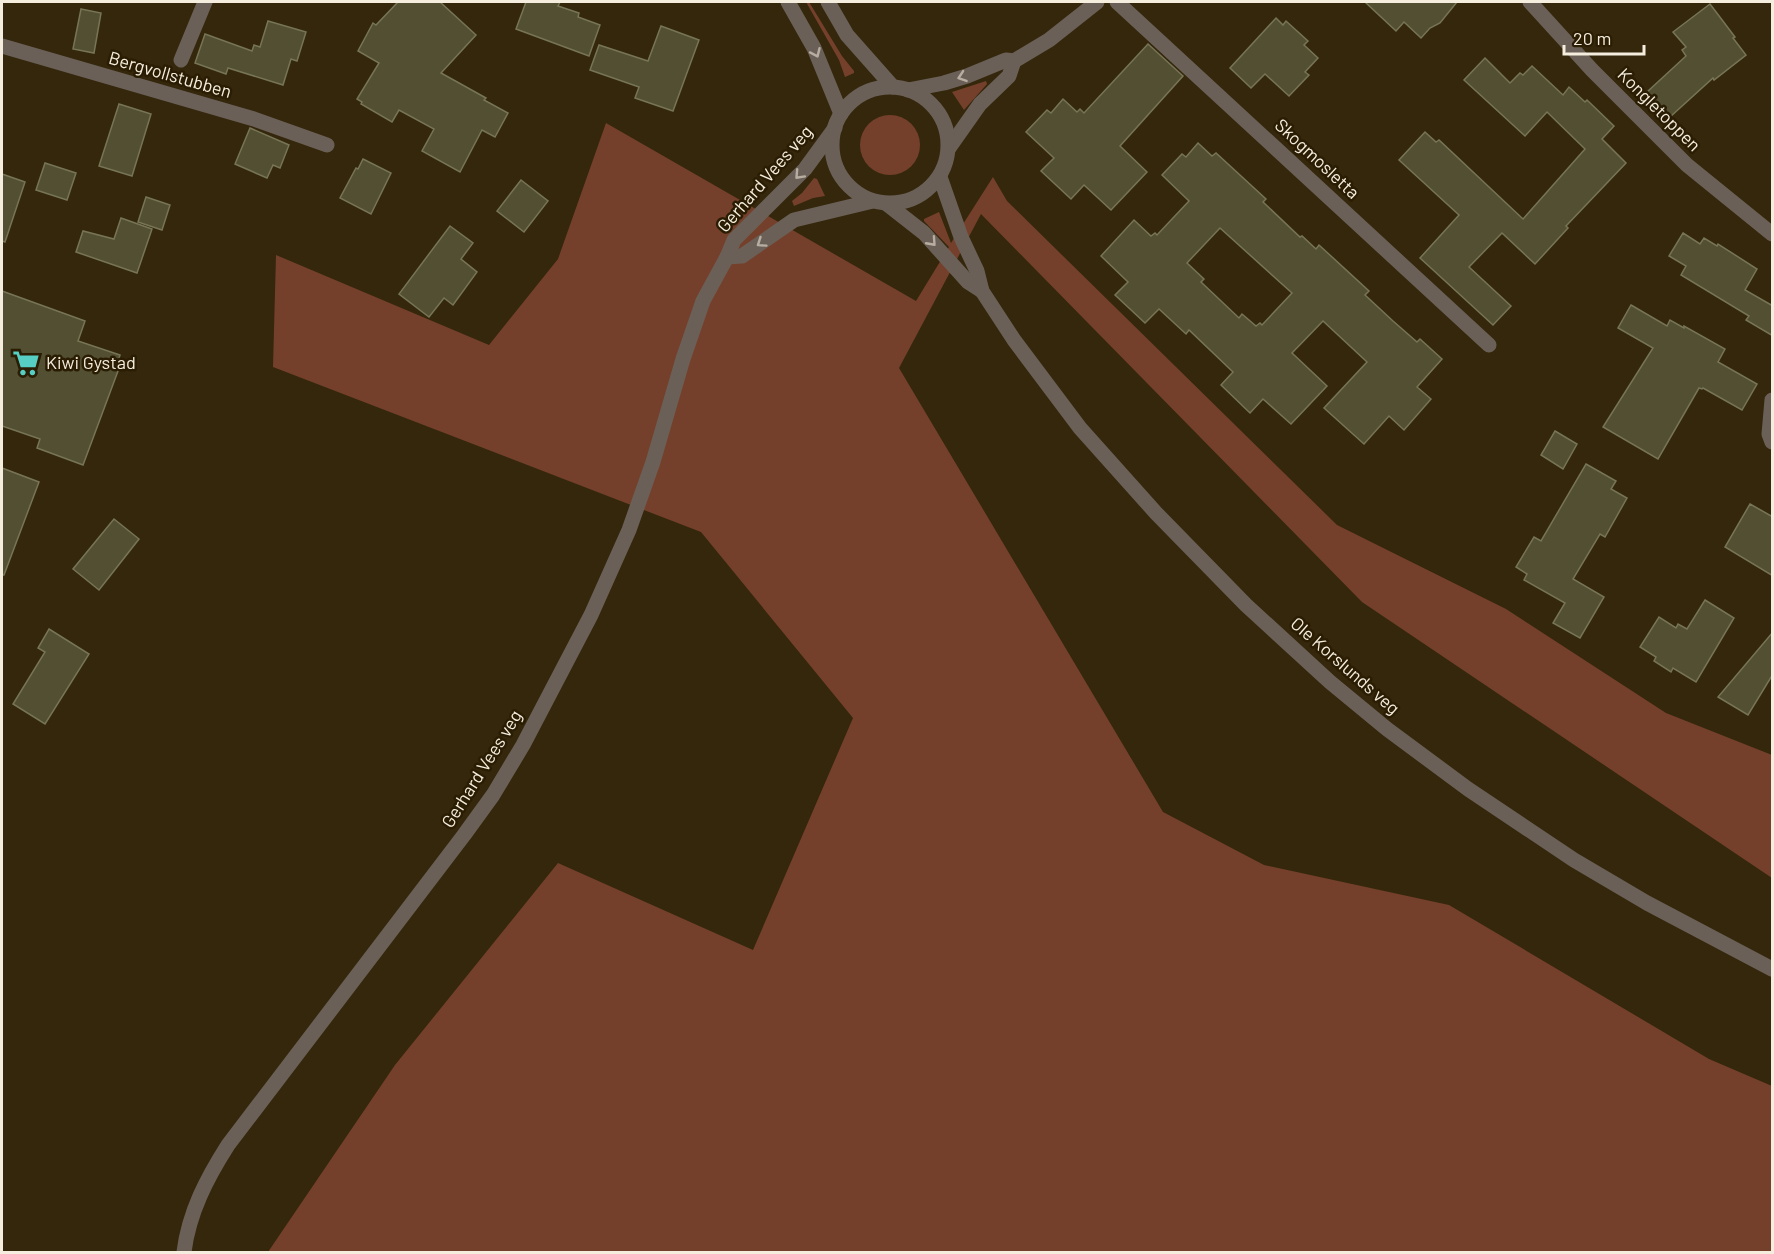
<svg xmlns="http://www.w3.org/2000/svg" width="1774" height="1254" font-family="Barlow,sans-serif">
  <rect width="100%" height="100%" fill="#34270c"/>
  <!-- green -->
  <g fill="#75402b">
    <polygon points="806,2 809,2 842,56 854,71 854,73 845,77 839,60"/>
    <polygon points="986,81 987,84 964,110 952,92"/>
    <circle cx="890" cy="145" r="30"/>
    <polygon points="606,123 916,301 949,247 924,221 924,219 939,212 951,243 993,177 1007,201 1337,525 1506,609 1666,713 1772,755 1772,878 1362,602 981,214 899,368 1163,812 1264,865 1449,905 1709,1059 1772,1086 1772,1252 268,1252 395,1065 558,863 753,950 853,718 701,532 273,367 276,255 489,345 558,259"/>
    <polygon points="814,178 817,179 825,196 813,198 794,206 792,201 802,193"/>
  </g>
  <!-- building -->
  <g fill="#524f32" stroke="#777556" stroke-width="1.5" fill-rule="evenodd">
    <polygon points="398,2 440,2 476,35 441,73 486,98 484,100 508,113 495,137 482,130 460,172 422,151 434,129 399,110 392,122 361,104 362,102 357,99 379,63 358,51 373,23 376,25"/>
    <polygon points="526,2 560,2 558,6 579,13 578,17 600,25 589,56 516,29"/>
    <polygon points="1365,2 1457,2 1440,23 1430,28 1421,38 1404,22 1396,31"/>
    <polygon points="1710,4 1735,37 1733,38 1746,55 1714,80 1713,78 1670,117 1647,92 1686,56 1682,50 1686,47 1673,32"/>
    <polygon points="81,9 101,13 94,53 73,49"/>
    <polygon points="1276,18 1283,25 1286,21 1308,41 1304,45 1318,58 1305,72 1309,75 1289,96 1265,74 1251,88 1230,68"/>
    <polygon points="268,21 306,32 297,61 291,59 283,85 228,68 226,74 195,63 205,34 252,51 254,45 260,47"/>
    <polygon points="661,26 699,40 673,111 635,98 639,87 590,70 599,45 648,61"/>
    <polygon points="1148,44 1183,76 1120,146 1147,172 1111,210 1084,185 1071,199 1041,171 1054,158 1026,132 1047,110 1051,113 1063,99 1077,112 1080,109 1084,113"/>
    <polygon points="1485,58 1510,83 1520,73 1523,75 1532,66 1563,95 1569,87 1585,102 1587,100 1614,126 1602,139 1626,163 1566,226 1568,228 1535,264 1502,233 1469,267 1511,306 1493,325 1420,258 1459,215 1399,160 1425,132 1436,142 1439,140 1523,219 1585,149 1547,112 1525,136 1464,80"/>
    <polygon points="119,104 151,114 132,176 99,166"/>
    <polygon points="250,128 289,145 280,168 273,165 267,178 235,164"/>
    <path d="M1198 143 1212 156 1216 153 1266 199 1263 202 1300 237 1302 236 1316 249 1319 245 1369 291 1365 295 1393 321 1417 342 1420 339 1442 359 1417 387 1431 399 1404 430 1389 416 1364 444 1324 408 1367 362 1323 321 1292 353 1327 386 1291 424 1263 399 1250 413 1221 385 1233 372 1189 330 1186 334 1159 309 1145 323 1115 295 1128 282 1101 256 1134 220 1151 236 1155 233 1157 235 1189 201 1162 175 1182 154 1186 157ZM1220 228 1292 293 1262 325 1260 323 1256 326 1242 314 1239 318 1201 282 1204 279 1187 263Z"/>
    <polygon points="363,159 391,173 371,214 340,198 356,168 358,169"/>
    <polygon points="45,163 76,173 67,200 36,190"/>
    <polygon points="2,174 25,182 5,242 2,241"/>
    <polygon points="521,180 548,201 524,232 497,211"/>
    <polygon points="146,197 170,205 162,230 138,222"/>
    <polygon points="121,218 152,229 137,273 76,252 83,231 114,239"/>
    <polygon points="450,226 473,243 461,259 477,272 453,305 444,298 429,317 399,294"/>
    <polygon points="1683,233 1700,244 1704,238 1717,246 1718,244 1757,269 1745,290 1773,306 1773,336 1746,320 1749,316 1681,275 1686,266 1669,256"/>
    <polygon points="2,291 85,321 78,341 120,355 118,362 121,363 83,465 37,448 40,439 2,426"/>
    <polygon points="1631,305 1667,326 1670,320 1684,328 1684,326 1725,349 1718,362 1757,384 1742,410 1703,388 1702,389 1699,388 1658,459 1603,427 1653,348 1618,328"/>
    <polygon points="1555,431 1577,444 1563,469 1541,455"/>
    <polygon points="1586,464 1616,481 1611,489 1627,498 1605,537 1600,534 1573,579 1604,597 1580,638 1553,623 1565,603 1524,580 1527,574 1516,567 1534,537 1541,541"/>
    <polygon points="2,468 39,482 4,575 2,575"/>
    <polygon points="1750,504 1773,517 1773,576 1725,547"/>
    <polygon points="114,519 139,539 99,590 73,569"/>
    <polygon points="1705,600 1734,618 1696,682 1673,668 1671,672 1654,661 1656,657 1640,647 1659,617 1676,628 1678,624 1687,629"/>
    <polygon points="49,629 89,654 45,724 13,704 45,652 38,648"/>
    <polygon points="1773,632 1773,674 1748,715 1718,697"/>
  </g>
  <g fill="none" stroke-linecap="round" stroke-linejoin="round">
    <!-- minor -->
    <g stroke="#6b6057" stroke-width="15">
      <polyline points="1117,2 1489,345"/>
      <polyline points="1530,2 1592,70 1687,165 1772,234"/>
      <polyline points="2,46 254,119 327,145"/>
      <polyline points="181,60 205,2"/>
      <polyline points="908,90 944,83 967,76 1006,60 1014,61"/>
      <polyline points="949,148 980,104 1009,76 1014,61 1049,40 1097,2"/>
      <polyline points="727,257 742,256 794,220 873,201"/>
      <polyline points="1772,400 1769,434 1772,442"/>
      <path d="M184 1252C189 1212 207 1178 228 1145L464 835 493 795 523 745 591 615 629 530 653 462 683 359 703 301 727 257 734 240 805 169 835 128"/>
    </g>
    <!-- tertiary -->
    <g stroke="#6b6057" stroke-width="15">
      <polyline points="788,2 814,48 841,114"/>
      <polyline points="828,2 847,35 893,87"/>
      <circle cx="890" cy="145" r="58"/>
      <polyline points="940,177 961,237 977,271 982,291 1014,340 1080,428 1156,513 1246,605 1330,682 1387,729 1468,789 1574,860 1647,903 1772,969"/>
      <polyline points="887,204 924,233 968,282 982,291"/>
    </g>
  </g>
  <!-- one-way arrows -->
  <defs><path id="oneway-chevron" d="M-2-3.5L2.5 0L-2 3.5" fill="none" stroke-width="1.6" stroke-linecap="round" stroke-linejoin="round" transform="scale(1.5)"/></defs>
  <g stroke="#b7aea1">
    <use href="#oneway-chevron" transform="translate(816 53) rotate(66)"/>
    <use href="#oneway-chevron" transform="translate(962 77) rotate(161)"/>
    <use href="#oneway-chevron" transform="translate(799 175) rotate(133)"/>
    <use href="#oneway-chevron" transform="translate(932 242) rotate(48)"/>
    <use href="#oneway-chevron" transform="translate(761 243) rotate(146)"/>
  </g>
  <!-- icons -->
  <defs>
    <symbol id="supermarket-bare" viewBox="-9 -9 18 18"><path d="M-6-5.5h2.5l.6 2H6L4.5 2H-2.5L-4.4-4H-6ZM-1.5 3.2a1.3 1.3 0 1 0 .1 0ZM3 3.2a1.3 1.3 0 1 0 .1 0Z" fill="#56cec3" stroke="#2a1d03" stroke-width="2.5" paint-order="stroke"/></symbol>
  </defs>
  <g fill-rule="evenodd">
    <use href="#supermarket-bare" x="7" y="344" width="38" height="38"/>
  </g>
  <g text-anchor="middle" stroke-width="5" stroke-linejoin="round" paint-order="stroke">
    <!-- street labels -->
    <g font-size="18" fill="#f5eddd" stroke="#2a1d03">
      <text transform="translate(170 75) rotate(16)" y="6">Bergvollstubben</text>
      <text transform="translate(1659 110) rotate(45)" y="6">Kongletoppen</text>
      <text transform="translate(1317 159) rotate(43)" y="6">Skogmosletta</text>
      <text transform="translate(765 179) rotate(-49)" y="6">Gerhard Vees veg</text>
      <text transform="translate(1345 666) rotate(41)" y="6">Ole Korslunds veg</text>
      <text transform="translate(482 769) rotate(-58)" y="6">Gerhard Vees veg</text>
    </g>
    <!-- poi labels -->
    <g font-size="18" fill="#f5eddd" stroke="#2a1d03" text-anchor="start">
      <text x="46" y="369">Kiwi Gystad</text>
    </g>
  </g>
  <!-- border -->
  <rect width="1774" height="1254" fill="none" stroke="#f5eddd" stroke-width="6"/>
  <!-- scale -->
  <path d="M1564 45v9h80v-9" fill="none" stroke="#f5eddd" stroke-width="3"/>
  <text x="1573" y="45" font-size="18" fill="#f5eddd" stroke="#2a1d03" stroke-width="4.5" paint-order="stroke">20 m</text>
</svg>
